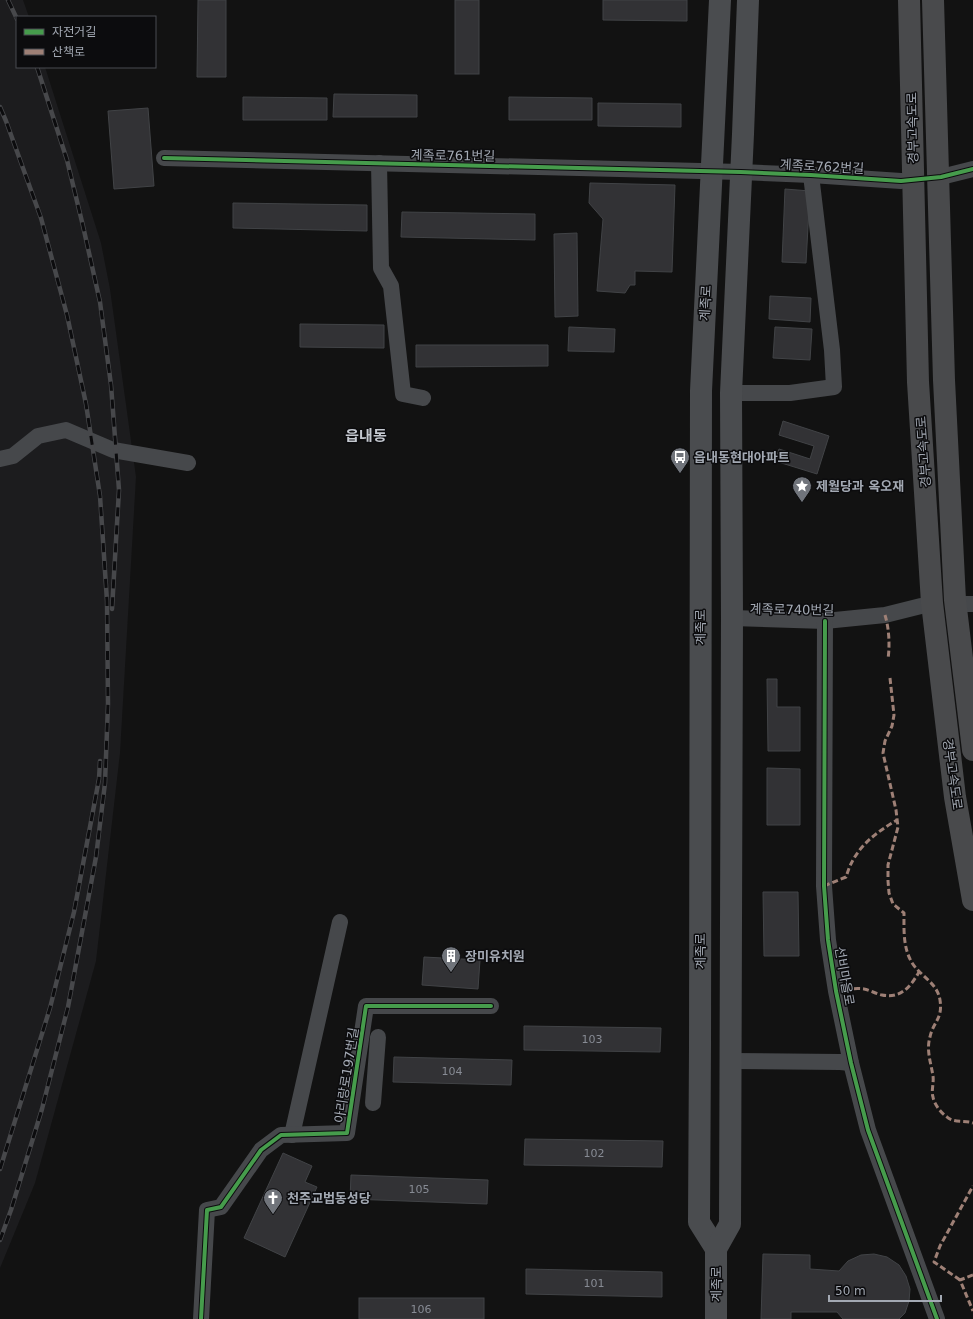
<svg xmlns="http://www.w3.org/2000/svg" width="973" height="1319" font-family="'DejaVu Sans','Noto Sans KR',sans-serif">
  <rect width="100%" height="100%" fill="#121212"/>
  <!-- built -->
  <polygon fill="#1c1c1e" points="0,0 23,0 29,17 17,17 17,67 45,67 101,243 110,289 136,477 120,753 96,961 35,1183 0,1268"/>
  <!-- building -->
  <g fill="#323235" stroke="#414346">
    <polygon points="198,0 226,0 226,77 197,77"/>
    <rect x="455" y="0" width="24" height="74"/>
    <polygon points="603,0 687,0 687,21 603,20"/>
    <polygon points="334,94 417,95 417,117 333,117"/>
    <polygon points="243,97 327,98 327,120 243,120"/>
    <polygon points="509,97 592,98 592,120 509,120"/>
    <polygon points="598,103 681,104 681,127 598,126"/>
    <polygon points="148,108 154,186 114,189 108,111"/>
    <polygon points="590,183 675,185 672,272 635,271 635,285 630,285 625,293 597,291 603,219 589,203"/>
    <polygon points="785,189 810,191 806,263 782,262"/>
    <polygon points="233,203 367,205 367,231 233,228"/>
    <polygon points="402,212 535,214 535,240 401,237"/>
    <polygon points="577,233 578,316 555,317 554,234"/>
    <polygon points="770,296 811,298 810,322 769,319"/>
    <polygon points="300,324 384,325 384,348 300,347"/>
    <polygon points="569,327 615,329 614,352 568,351"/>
    <polygon points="775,327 812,329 810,360 773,358"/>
    <polygon points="416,345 548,345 548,366 416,367"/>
    <polygon points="783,421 829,436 817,474 775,461 779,449 810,459 814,446 779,435"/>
    <polygon points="767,679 777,679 777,707 800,707 800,751 768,751"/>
    <polygon points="767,768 800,769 800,825 767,825"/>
    <polygon points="763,892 798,892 799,956 764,956"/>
    <polygon points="424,957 480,960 478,989 422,985"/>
    <polygon points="524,1026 661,1028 660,1052 524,1050"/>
    <polygon points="394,1057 512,1060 511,1085 393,1082"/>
    <polygon points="525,1139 663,1141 662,1167 524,1165"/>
    <polygon points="283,1153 312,1166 305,1182 317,1187 285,1257 244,1238"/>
    <polygon points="351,1175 488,1180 487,1204 350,1199"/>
    <polygon points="763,1254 810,1255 810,1269 839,1271 848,1261 861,1255 874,1254 887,1257 899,1265 906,1276 910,1289 909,1301 905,1313 899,1319 843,1319 837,1312 791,1312 791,1319 761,1319"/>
    <polygon points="526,1269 662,1272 662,1297 526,1294"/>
    <rect x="359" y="1298" width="125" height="21"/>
  </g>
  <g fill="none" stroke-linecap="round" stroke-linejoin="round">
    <!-- minor -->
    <g stroke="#46484b" stroke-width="16">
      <polyline points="164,158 741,172 811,175 901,181"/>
      <polyline points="379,163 381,268 391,286 403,394 423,398"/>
      <polyline points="941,177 973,169"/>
      <polyline points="731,393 790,393 834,387 832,350 811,175"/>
      <polyline points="0,459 13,456 38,436 66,430 113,450 188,463"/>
      <polyline points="964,604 973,604"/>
      <polyline points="732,618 825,621 885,615 921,606"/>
      <polyline points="825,621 824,886 828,940 836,991 851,1063 868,1130 937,1319"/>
      <polyline points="731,1061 840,1062 851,1063"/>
      <polyline points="373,1103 378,1037"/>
      <polyline points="292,1135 340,922"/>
      <polyline points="201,1319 207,1210 221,1207 261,1150 281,1135 347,1133 366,1006 491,1006"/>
    </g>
    <!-- secondary -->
    <g stroke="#4a4c4f" stroke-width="22">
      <polyline points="716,1249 699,1222 700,1046 701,391 720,0"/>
      <polyline points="716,1319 716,1249 730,1224 732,618 731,393 743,134 748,0"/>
    </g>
    <!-- motorway -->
    <g stroke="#494a4c" stroke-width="22">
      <polyline points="909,0 918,382 932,603 955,797 973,900"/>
      <polyline points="933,0 944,380 955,600 973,750"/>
    </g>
    <defs>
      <g id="rail">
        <polyline points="8,0 17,19"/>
        <polyline points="37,67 67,160 83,226 100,302 111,385 119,490 112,609"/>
        <polyline points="0,107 6,121 41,218 67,315 86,404 100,496 107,601 108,704 105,783 96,857 68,1007 42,1109 11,1210 0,1240"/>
        <polyline points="0,1169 50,1008 74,912 99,779 100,761"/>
      </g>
    </defs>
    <!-- rail casing -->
    <use href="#rail" stroke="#47484b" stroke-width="4.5"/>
    <!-- rail -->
    <use href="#rail" stroke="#0c0c0e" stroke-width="3" stroke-dasharray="9" stroke-linecap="butt"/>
    <!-- quiet -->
    <g stroke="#9e8076" stroke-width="3" stroke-dasharray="6 3" stroke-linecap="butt">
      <path d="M885 615C889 628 890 645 888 659"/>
      <path d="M890 678 894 715 892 726 885 741 883 753 896 810 898 827 888 865V881L889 893 893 904 904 913C904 928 903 945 910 959 917 975 937 981 940 1000 943 1019 933 1022 930 1037 926 1050 931 1063 933 1076 934 1083 931 1091 933 1097 934 1104 941 1113 947 1117 953 1123 965 1120 973 1123"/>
      <path d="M824 886 846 877C848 871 850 865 853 860 863 842 880 830 897 820"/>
      <path d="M845 989C851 989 858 988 864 989 870 990 876 994 882 995 901 999 911 986 919 972"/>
      <polyline points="973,1275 960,1280 973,1311"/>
      <polyline points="960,1280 934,1262 940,1246 973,1186"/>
    </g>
    <defs>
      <g id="cycleway">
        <polyline points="164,158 741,172 811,175 901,181 941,177 973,169"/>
        <polyline points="825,621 824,886 828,940 836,991 851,1063 868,1130 937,1319"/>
        <polyline points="201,1319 207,1210 221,1207 261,1150 281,1135 347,1133 366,1006 491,1006"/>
      </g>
    </defs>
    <!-- cycleway casing -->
    <use href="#cycleway" stroke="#0c0c0e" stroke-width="6"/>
    <!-- cycleway -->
    <use href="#cycleway" stroke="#469c4c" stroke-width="4"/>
  </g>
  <!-- icons -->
  <defs>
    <symbol id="bus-pin" viewBox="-11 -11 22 30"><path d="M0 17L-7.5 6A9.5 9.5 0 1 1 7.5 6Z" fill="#70747b" stroke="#0c0c0e"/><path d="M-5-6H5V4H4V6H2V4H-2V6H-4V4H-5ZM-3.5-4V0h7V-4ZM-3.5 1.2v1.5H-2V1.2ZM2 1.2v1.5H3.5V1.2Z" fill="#fff"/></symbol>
    <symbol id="sight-pin" viewBox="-11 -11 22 30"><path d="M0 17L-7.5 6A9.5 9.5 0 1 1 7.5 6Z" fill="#70747b" stroke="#0c0c0e"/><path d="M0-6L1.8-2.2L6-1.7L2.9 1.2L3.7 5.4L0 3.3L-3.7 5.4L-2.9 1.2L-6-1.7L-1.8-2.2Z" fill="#fff"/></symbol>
    <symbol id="building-pin" viewBox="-11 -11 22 30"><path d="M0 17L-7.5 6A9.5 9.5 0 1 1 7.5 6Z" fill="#70747b" stroke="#0c0c0e"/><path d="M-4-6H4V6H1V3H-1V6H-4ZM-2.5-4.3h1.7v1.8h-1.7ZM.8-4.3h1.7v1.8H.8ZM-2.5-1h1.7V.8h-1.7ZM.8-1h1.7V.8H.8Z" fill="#fff"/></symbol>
    <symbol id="church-pin" viewBox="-11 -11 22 30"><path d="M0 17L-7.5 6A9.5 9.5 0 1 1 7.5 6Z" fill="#70747b" stroke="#0c0c0e"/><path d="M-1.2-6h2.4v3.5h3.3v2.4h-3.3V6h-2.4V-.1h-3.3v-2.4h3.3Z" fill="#fff"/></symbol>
  </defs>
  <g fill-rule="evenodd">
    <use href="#bus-pin" x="669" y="446" width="22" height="30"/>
    <use href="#sight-pin" x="791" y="475" width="22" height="30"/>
    <use href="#building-pin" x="440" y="945" width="22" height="30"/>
    <use href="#church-pin" x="262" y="1187" width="22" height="30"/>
  </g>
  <g text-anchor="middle" stroke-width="3" stroke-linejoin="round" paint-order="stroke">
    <!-- number labels -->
    <g font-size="11" fill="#878b94">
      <text x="592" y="1043">103</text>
      <text x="452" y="1075">104</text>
      <text x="594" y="1157">102</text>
      <text x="419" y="1193">105</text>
      <text x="594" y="1287">101</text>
      <text x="421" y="1313">106</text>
    </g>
    <!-- street labels -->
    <g font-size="13" fill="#a3a9b3" stroke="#0c0c0e">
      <text transform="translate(912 128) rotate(-91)" y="5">경부고속도로</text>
      <text transform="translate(453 155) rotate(1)" y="5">계족로761번길</text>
      <text transform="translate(822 166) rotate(3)" y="5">계족로762번길</text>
      <text transform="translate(705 303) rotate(-87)" y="5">계족로</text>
      <text transform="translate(923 452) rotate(-94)" y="5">경부고속도로</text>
      <text transform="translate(792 609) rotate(1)" y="5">계족로740번길</text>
      <text transform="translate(700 627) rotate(-90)" y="5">계족로</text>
      <text transform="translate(953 774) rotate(82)" y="5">경부고속도로</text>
      <text transform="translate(700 951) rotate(-90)" y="5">계족로</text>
      <text transform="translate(845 976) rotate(80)" y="5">선비마을로</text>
      <text transform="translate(346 1075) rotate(-81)" y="5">아리랑로197번길</text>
      <text transform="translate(716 1284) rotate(-90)" y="5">계족로</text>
    </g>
    <!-- poi labels -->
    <g font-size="13" font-weight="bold" fill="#a3a9b3" stroke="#0c0c0e" text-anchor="start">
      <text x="694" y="462">읍내동현대아파트</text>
      <text x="816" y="491">제월당과 옥오재</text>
      <text x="465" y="961">장미유치원</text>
      <text x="287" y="1203">천주교법동성당</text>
    </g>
    <!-- quarter labels -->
    <g font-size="15" font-weight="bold" fill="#c4c8cf" stroke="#0c0c0e">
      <text x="366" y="441">읍내동</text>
    </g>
  </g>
  <!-- legend -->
  <rect x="16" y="16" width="140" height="52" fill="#0c0c0e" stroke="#484b50"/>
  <rect x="24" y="29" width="20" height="6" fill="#469c4c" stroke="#484b50"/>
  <text x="52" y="36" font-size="12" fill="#a3a9b3">자전거길</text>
  <rect x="24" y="49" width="20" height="6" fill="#9e8076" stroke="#484b50"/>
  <text x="52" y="56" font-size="12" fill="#a3a9b3">산책로</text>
  <!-- scale -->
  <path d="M829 1295v6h112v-6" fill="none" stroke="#a3a9b3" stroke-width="2"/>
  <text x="835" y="1295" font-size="12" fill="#a3a9b3" stroke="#0c0c0e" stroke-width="3" paint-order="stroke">50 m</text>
</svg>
